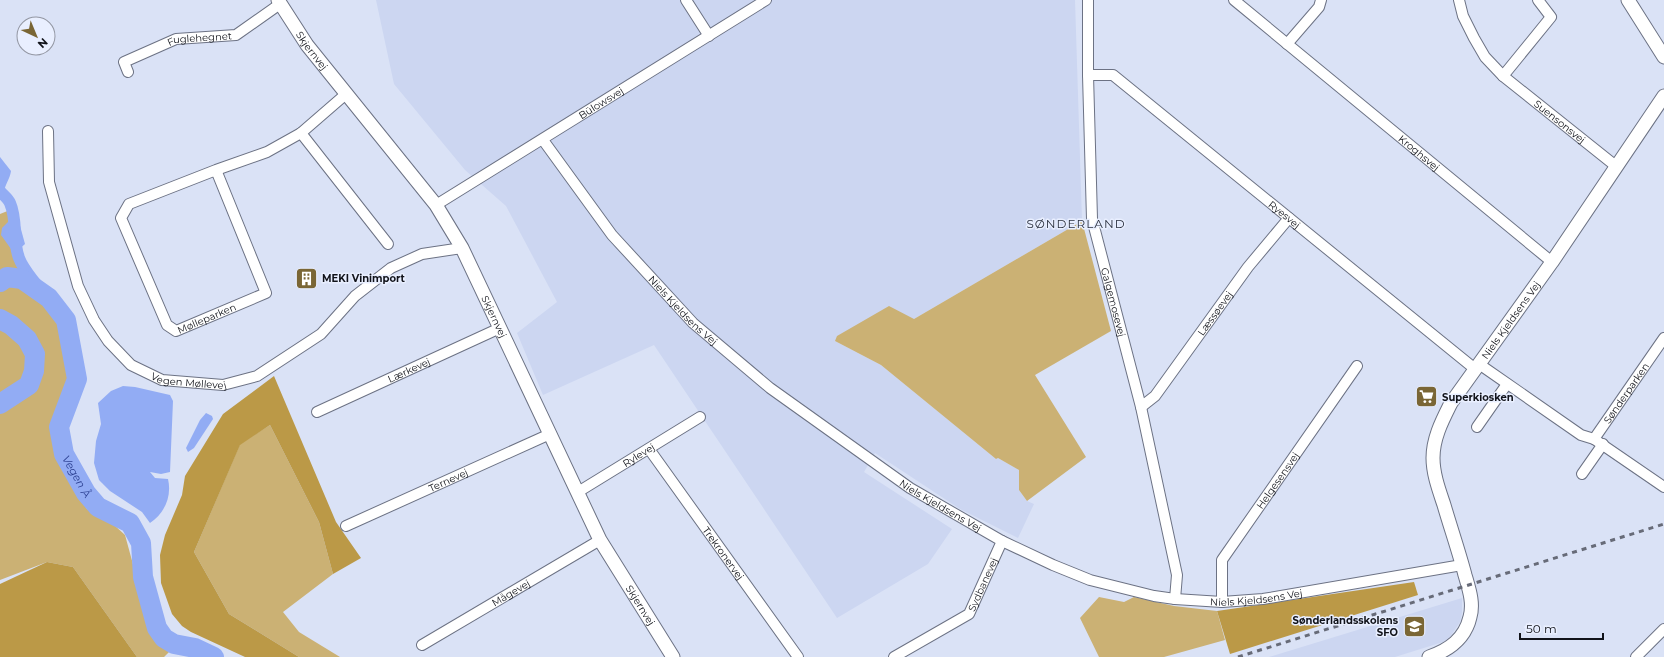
<svg xmlns="http://www.w3.org/2000/svg" width="1664" height="657" font-family="Montserrat,sans-serif">
  <rect width="100%" height="100%" fill="#dae2f6"/>
  <!-- built -->
  <g fill="#ccd6f1">
    <polygon points="376,0 1075,0 1082,221 914,319 835,341 881,365 996,459 998,458 1019,470 1019,490 1027,501 1034,504 1018,538 960,509 875,453 864,472 952,529 928,564 837,618 654,345 543,395 517,333 557,302 506,206 465,170 394,84"/>
    <polygon points="1462,598 1462,613 1460,622 1450,637 1443,642 1395,657 1269,657"/>
  </g>
  <!-- green -->
  <g fill="#cbb174">
    <polygon points="10,210 13,220 10,220 11,249 16,252 17,259 31,278 10,270 0,272 0,214"/>
    <polygon points="1082,221 1111,331 1035,375 1086,457 1027,501 1019,490 1019,470 998,458 996,459 881,365 835,341 837,336 889,306 914,319"/>
    <polygon points="7,283 16,284 40,298 60,323 71,375 52,423 51,437 87,509 113,524 125,535 152,634 157,641 171,650 164,657 137,657 73,567 47,562 0,580 0,408 18,401 33,386 40,362 37,343 27,331 0,309 0,289"/>
    <path d="M0 325C11 331 27 340 30 353 32 359 29 368 29 375L0 396Z"/>
    <polygon points="270,425 319,522 333,574 283,612 299,632 340,657 299,657 229,614 194,552 240,444"/>
    <polygon points="1099,597 1124,602 1134,597 1174,606 1217,611 1225,640 1164,657 1099,657 1080,618"/>
  </g>
  <!-- forest -->
  <g fill="#bb9947">
    <polygon points="274,376 336,522 361,558 333,574 319,522 270,425 240,445 194,552 229,614 299,657 245,657 191,632 182,626 172,614 161,583 160,555 165,535 182,495 185,476 223,414"/>
    <polygon points="47,562 73,567 137,657 0,657 0,584"/>
    <polygon points="1414,582 1418,595 1230,654 1217,611"/>
  </g>
  <!-- water -->
  <g fill="#92acf4">
    <path d="M0 157 11 171C10 179 5 184 4 192L11 200 8 203 0 196Z"/>
    <polygon points="10,220 19,222 25,244 16,252 11,249 1,235 2,228"/>
    <path d="M123 386 135 387 170 395 173 401 170 472 161 474 150 472 155 478 168 479C172 496 165 513 150 523L142 512 110 491 99 480 94 463 96 441 101 424 98 403 111 391Z"/>
    <polygon points="206,413 212,416 213,419 194,448 188,452 186,448 200,420"/>
  </g>
  <g fill="none" stroke-linecap="round" stroke-linejoin="round">
    <!-- canal -->
    <path stroke="#92acf4" stroke-width="12" d="M0 191C3 195 8 198 10 203 18 221 12 240 19 258 23 269 40 290 49 298"/>
    <!-- river -->
    <g stroke="#92acf4" stroke-width="20">
      <path id="s1" d="M0 282 7 277 22 279 49 298 66 320 77 379 59 427 64 454 86 493 98 507 130 523 141 543 143 577 157 628 164 638 174 644 195 648 214 657"/>
      <polyline points="0,319 11,325 27,339 35,354 34,371 29,385 0,404"/>
    </g>
    <defs>
      <g id="minor">
        <polyline points="686,0 709,36"/>
        <path id="s2" d="M1088 0V75L1092 219 1141 407 1177 575 1175 599"/>
        <path id="s3" d="M1234 0 1552 262"/>
        <path id="s4" d="M1459 0 1463 16 1474 38 1485 57 1503 76 1617 167"/>
        <polyline points="1287,44 1319,7 1321,0"/>
        <path id="s5" d="M128 72 124 62 176 39 236 35 280 4"/>
        <path id="s6" d="M1088 75H1113L1475 369"/>
        <polyline points="1503,76 1551,17 1538,0"/>
        <path id="s7" d="M48 131 49 182 78 286 94 320 108 341 131 365 162 380 223 385 257 376 321 334 355 296 391 268 422 254 462 248"/>
        <polyline points="301,133 388,244"/>
        <path id="s8" d="M543 140 612 235 693 323 770 388 910 488 1002 541 1053 565 1090 580 1154 596 1175 599 1222 602 1263 599 1462 565"/>
        <path id="s9" d="M216 170 129 204 121 218 167 325 176 331 266 293 216 170 267 152 301 133 346 94"/>
        <path id="s10" d="M436 205 766 0"/>
        <polyline points="1479,364 1581,435 1594,439"/>
        <path id="s11" d="M1141 407 1155 396 1248 267 1289 218"/>
        <path id="s12" d="M317 412 500 328"/>
        <polyline points="1477,427 1507,384"/>
        <path id="s13" d="M649 449 798 657"/>
        <polyline points="1582,474 1603,444"/>
        <path id="s14" d="M1664 487 1594 439 1664 338"/>
        <path id="s15" d="M578 492 700 417"/>
        <path id="s16" d="M346 526 550 434"/>
        <path id="s17" d="M1222 602V560L1357 366"/>
        <path id="s18" d="M422 645 600 540"/>
        <path id="s19" d="M894 657 969 614 1002 541"/>
        <polyline points="1636,657 1664,629"/>
      </g>
      <g id="tertiary">
        <path id="s20" d="M278 0 307 45 436 205 462 248 600 540 673 657"/>
        <polyline points="1628,0 1664,57"/>
        <path id="s21" d="M1429 657C1449 650 1465 639 1470 617 1474 603 1469 589 1465 575 1459 552 1451 529 1444 505 1439 490 1433 474 1433 458 1433 438 1442 421 1451 403L1552 262 1664 96"/>
      </g>
    </defs>
    <!-- minor casing -->
    <use href="#minor" stroke="#6c7284" stroke-width="12"/>
    <!-- tertiary casing -->
    <use href="#tertiary" stroke="#6c7284" stroke-width="15"/>
    <!-- minor -->
    <use href="#minor" stroke="#fff" stroke-width="10"/>
    <!-- tertiary -->
    <use href="#tertiary" stroke="#fff" stroke-width="13"/>
    <!-- rail -->
    <polyline stroke="#676b78" stroke-width="3" stroke-dasharray="5 5" stroke-linecap="butt" points="1238,657 1664,524"/>
  </g>
  <!-- icons -->
  <defs>
    <symbol id="building-square" viewBox="-11 -11 22 22"><rect x="-9" y="-9" width="18" height="18" rx="4" fill="#7a6635" stroke="#e9efff"/><path d="M-4-6H4V6H1V3H-1V6H-4ZM-2.5-4.3h1.7v1.8h-1.7ZM.8-4.3h1.7v1.8H.8ZM-2.5-1h1.7V.8h-1.7ZM.8-1h1.7V.8H.8Z" fill="#fff"/></symbol>
    <symbol id="supermarket-square" viewBox="-11 -11 22 22"><rect x="-9" y="-9" width="18" height="18" rx="4" fill="#7a6635" stroke="#e9efff"/><path d="M-6-5.5h2.5l.6 2H6L4.5 2H-2.5L-4.4-4H-6ZM-1.5 3.2a1.3 1.3 0 1 0 .1 0ZM3 3.2a1.3 1.3 0 1 0 .1 0Z" fill="#fff"/></symbol>
    <symbol id="school-square" viewBox="-11 -11 22 22"><rect x="-9" y="-9" width="18" height="18" rx="4" fill="#7a6635" stroke="#e9efff"/><path d="M0-5L7-2L0 1L-7-2ZM-4 1L0 2.5L4 1V4Q0 6-4 4Z" fill="#fff"/></symbol>
  </defs>
  <g fill-rule="evenodd">
    <use href="#building-square" x="294" y="266" width="25" height="25"/>
    <use href="#supermarket-square" x="1414" y="384" width="25" height="25"/>
    <use href="#school-square" x="1402" y="614" width="25" height="25"/>
  </g>
  <g text-anchor="middle" stroke-width="3" stroke-linejoin="round" paint-order="stroke">
    <!-- street labels -->
    <g font-size="10" fill="#11131a" stroke="#e9efff">
      <text dy="4" stroke="none"><textPath href="#s5" startOffset="91">Fuglehegnet</textPath></text>
      <text dy="4" stroke="none"><textPath href="#s20" startOffset="61">Skjernvej</textPath></text>
      <text dy="4" stroke="none"><textPath href="#s10" startOffset="194">Bülowsvej</textPath></text>
      <text dy="4" stroke="none"><textPath href="#s4" startOffset="162">Suensonsvej</textPath></text>
      <text dy="4" stroke="none"><textPath href="#s3" startOffset="240">Kroghsvej</textPath></text>
      <text dy="4" stroke="none"><textPath href="#s6" startOffset="246">Ryesvej</textPath></text>
      <text dy="4" stroke="none"><textPath href="#s2" startOffset="305">Galgemosevej</textPath></text>
      <text dy="4" stroke="none"><textPath href="#s8" startOffset="221">Niels Kjeldsens Vej</textPath></text>
      <text dy="4" stroke="none"><textPath href="#s11" startOffset="120">Læssøevej</textPath></text>
      <text dy="4" stroke="none"><textPath href="#s9" startOffset="270">Mølleparken</textPath></text>
      <text dy="4" stroke="none"><textPath href="#s20" startOffset="385">Skjernvej</textPath></text>
      <text dy="4" stroke="none"><textPath href="#s21" startOffset="385">Niels Kjeldsens Vej</textPath></text>
      <text dy="4" stroke="none"><textPath href="#s12" startOffset="101">Lærkevej</textPath></text>
      <text dy="4" stroke="none"><textPath href="#s7" startOffset="316">Vegen Møllevej</textPath></text>
      <text dy="4" stroke="none"><textPath href="#s14" startOffset="141">Sønderparken</textPath></text>
      <text dy="4" stroke="none"><textPath href="#s15" startOffset="71">Rylevej</textPath></text>
      <text dy="4" stroke="none"><textPath href="#s16" startOffset="112">Ternevej</textPath></text>
      <text dy="4" stroke="none"><textPath href="#s17" startOffset="139">Helgesensvej</textPath></text>
      <text dy="4" stroke="none"><textPath href="#s8" startOffset="545">Niels Kjeldsens Vej</textPath></text>
      <text dy="4" stroke="none"><textPath href="#s13" startOffset="128">Trekronervej</textPath></text>
      <text dy="4" stroke="none"><textPath href="#s19" startOffset="119">Sydbanevej</textPath></text>
      <text dy="4" stroke="none"><textPath href="#s18" startOffset="103">Mågevej</textPath></text>
      <text dy="4" stroke="none"><textPath href="#s8" startOffset="881">Niels Kjeldsens Vej</textPath></text>
      <text dy="4" stroke="none"><textPath href="#s20" startOffset="709">Skjernvej</textPath></text>
    </g>
    <!-- poi labels -->
    <g font-size="10" font-weight="bold" fill="#11131a" stroke="#e9efff" text-anchor="start">
      <text x="322" y="282">MEKI Vinimport</text>
      <text x="1442" y="401">Superkiosken</text>
      <text x="1398" y="624" text-anchor="end">Sønderlandsskolens<tspan x="1398" dy="12">SFO</tspan></text>
    </g>
    <!-- water labels -->
    <g font-size="11" font-style="italic" fill="#2b3f91" stroke="#e9efff">
      <text dy="4" stroke="none"><textPath href="#s1" startOffset="249">Vegen Å</textPath></text>
    </g>
    <!-- quarter labels -->
    <g font-size="12" letter-spacing="1" fill="#2a303f" stroke="#e9efff">
      <text x="1076" y="228">SØNDERLAND</text>
    </g>
  </g>
  <!-- north arrow -->
  <g transform="translate(36 36) rotate(136)"><circle r="19" fill="#e9efff" stroke="#9397a3"/>
  <path d="M0-3L7 15L0 10L-7 15Z" fill="#7a6635"/>
  <text y="-6" font-size="11" font-weight="bold" text-anchor="middle" fill="#11131a">N</text>
  </g>
  <!-- scale -->
  <path d="M1520 633v6h83v-6" fill="none" stroke="#11131a" stroke-width="2"/>
  <text x="1526" y="633" font-size="12" fill="#11131a" stroke="#e9efff" stroke-width="3" paint-order="stroke">50 m</text>
</svg>
